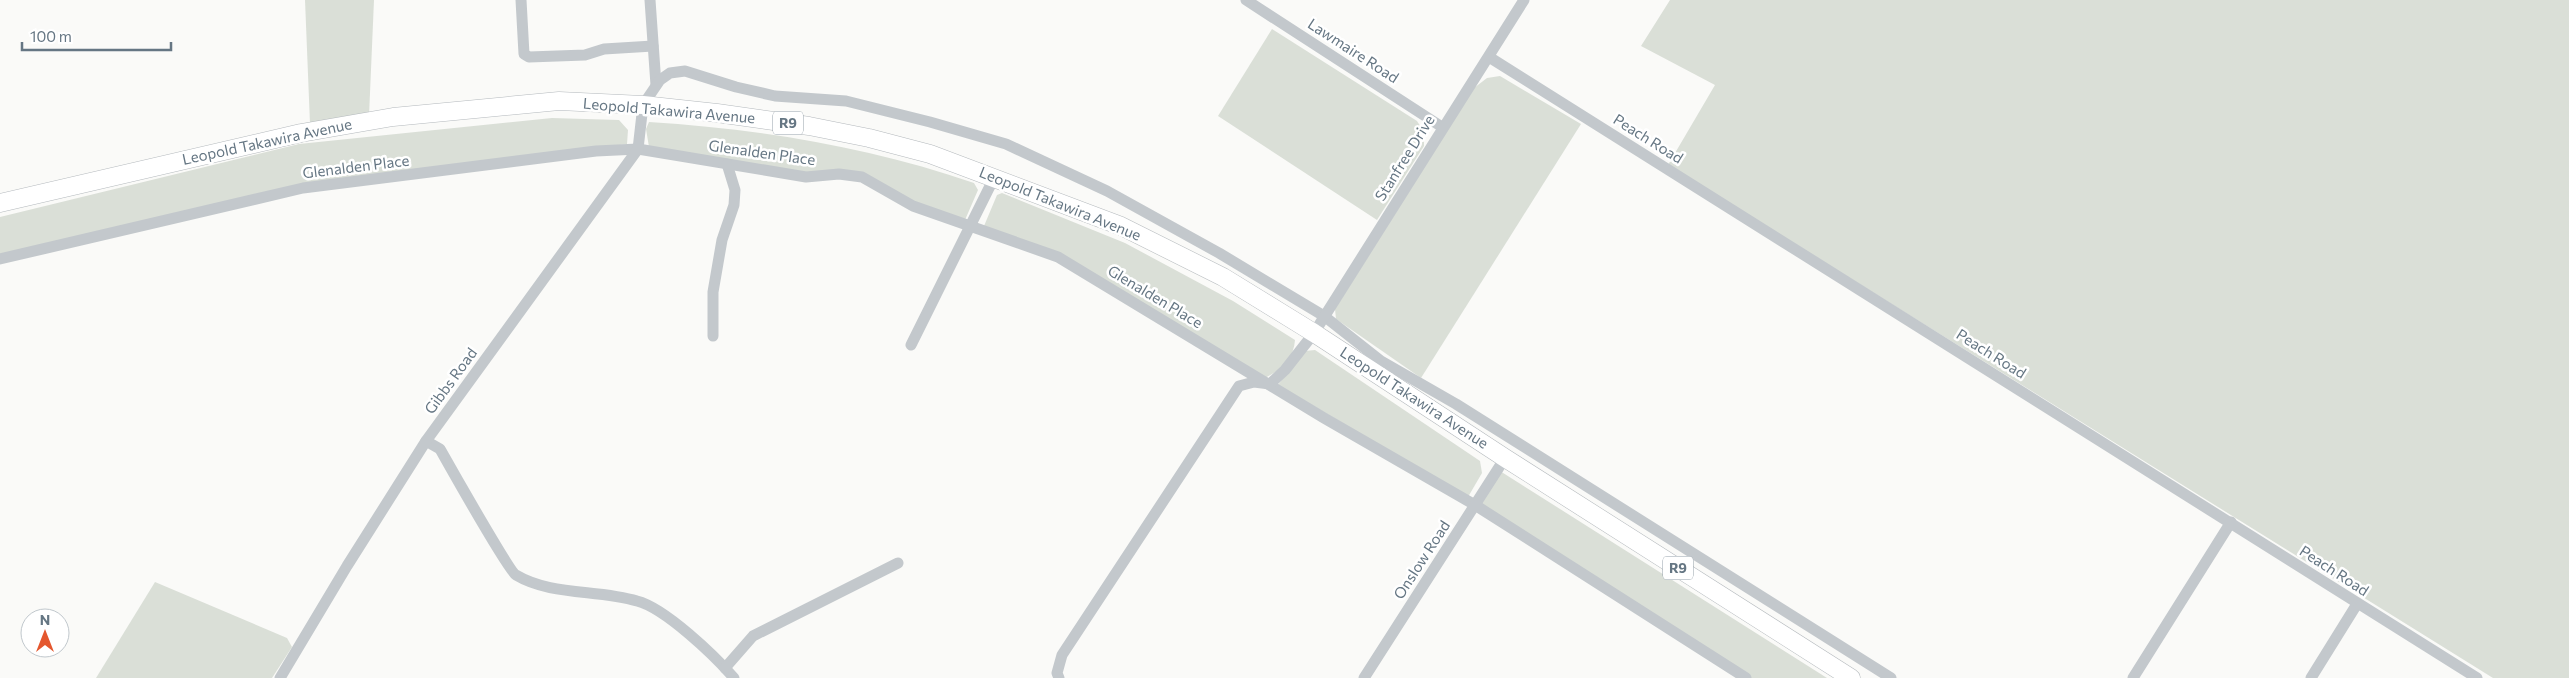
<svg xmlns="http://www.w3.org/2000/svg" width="2569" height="678" font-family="Commissioner,sans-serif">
  <rect width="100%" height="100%" fill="#fafaf8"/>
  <!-- green -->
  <g fill="#dadfd7">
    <polygon points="305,0 374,0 369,116 310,124"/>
    <polygon points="1670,0 2569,0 2569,678 2493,678 1668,165 1715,85 1641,46"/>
    <polygon points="1272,29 1417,121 1424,132 1424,146 1377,220 1218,116"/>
    <polygon points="1500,76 1581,124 1421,378 1336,319 1335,309 1474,88 1487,78"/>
    <polygon points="552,118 619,120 628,130 627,144 302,186 0,256 0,217 299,144"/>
    <path d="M649 122C760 129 869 147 974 183L978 190 965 220 912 202 879 184 649 147 646 129Z"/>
    <path d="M1002 193 1125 243 1233 301 1295 340C1294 358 1281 370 1265 378L1061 255 984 226 997 195Z"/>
    <polygon points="1315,350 1480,461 1482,473 1468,497 1278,385 1305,351"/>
    <polygon points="1500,471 1827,678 1750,678 1478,504"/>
    <polygon points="155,582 287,638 292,647 272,678 96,678"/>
  </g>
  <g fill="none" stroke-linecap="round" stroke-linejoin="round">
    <defs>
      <polyline id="highway" points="0,203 301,133 393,117 559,101 643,105 717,113 809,126 869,138 930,154 1121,226 1223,277 1314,333 1505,458 1851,678"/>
    </defs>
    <!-- highway casing -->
    <use href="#highway" stroke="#b4b9bd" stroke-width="19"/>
    <!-- minor -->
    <g stroke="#c3c8cc" stroke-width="11">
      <polyline points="521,0 524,54 529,57 585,55 604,49 653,46"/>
      <polyline points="650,0 656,85"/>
      <polyline points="1246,0 1442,127"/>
      <polyline points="1489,57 2477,678"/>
      <polyline points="0,259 303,188 596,151 638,149 806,177 839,174 862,177 913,206 1058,257 1324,418 1475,505 1746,678"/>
      <polyline points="713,336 713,292 722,240 734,205 735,190 727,164"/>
      <polyline points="911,345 994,178"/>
      <path d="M426 441 440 449C449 465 509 571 516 575 551 596 598 589 637 601 665 608 715 656 734 678"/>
      <polyline points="725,668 753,636 898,563"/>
      <polyline points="280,678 347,566 426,441 638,149 643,105 660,80 670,73 685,71 736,87 775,96 846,101 930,122 1006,144 1107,191 1219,253 1324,316 1381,361 1456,404 1891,678"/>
      <polyline points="1059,678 1057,673 1062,655 1239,386 1254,382 1270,384 1285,370 1314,333 1524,0"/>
      <polyline points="1364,678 1505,458"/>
      <polyline points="2133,678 2231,522"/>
      <polyline points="2311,678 2357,604"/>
    </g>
    <!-- highway -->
    <use href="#highway" stroke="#fff" stroke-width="18"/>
  </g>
  <g text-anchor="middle" stroke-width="5" stroke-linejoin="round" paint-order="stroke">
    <!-- shield labels -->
    <g fill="#fff" stroke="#939fa8" stroke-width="1">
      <rect x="773" y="111.5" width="30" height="23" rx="4"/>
      <rect x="1663" y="556.5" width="30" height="23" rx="4"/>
    </g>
    <g font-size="14" font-weight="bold" fill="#657683">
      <text x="788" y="128">R9</text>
      <text x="1678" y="573">R9</text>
    </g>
    <!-- street labels -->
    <g font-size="15" fill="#657683" stroke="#fff">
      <text transform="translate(1353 51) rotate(33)" y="5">Lawmaire Road</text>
      <text transform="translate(669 111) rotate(5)" y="5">Leopold Takawira Avenue</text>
      <text transform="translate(1648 139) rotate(32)" y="5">Peach Road</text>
      <text transform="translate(267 142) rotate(-12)" y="5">Leopold Takawira Avenue</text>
      <text transform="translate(762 153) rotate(8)" y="5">Glenalden Place</text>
      <text transform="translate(1405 158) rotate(-58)" y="5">Stanfree Drive</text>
      <text transform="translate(356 167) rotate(-7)" y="5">Glenalden Place</text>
      <text transform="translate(1060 204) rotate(22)" y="5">Leopold Takawira Avenue</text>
      <text transform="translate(1155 297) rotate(31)" y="5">Glenalden Place</text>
      <text transform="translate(1991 354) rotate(32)" y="5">Peach Road</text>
      <text transform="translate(451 381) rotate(-54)" y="5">Gibbs Road</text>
      <text transform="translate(1414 398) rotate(33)" y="5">Leopold Takawira Avenue</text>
      <text transform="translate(1422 560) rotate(-57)" y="5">Onslow Road</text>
      <text transform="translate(2334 571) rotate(33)" y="5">Peach Road</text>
    </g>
  </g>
  <!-- north arrow -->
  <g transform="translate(45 633)"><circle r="24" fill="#ffffff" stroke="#c1c8cd"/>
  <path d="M0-4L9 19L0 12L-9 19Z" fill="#e4572e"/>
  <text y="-8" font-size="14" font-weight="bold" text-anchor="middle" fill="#657683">N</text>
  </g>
  <!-- scale -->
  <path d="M22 42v8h149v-8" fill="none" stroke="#657683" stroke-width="2.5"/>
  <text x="30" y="42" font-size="15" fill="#657683" stroke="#ffffff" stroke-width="4" paint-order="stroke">100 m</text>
</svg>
